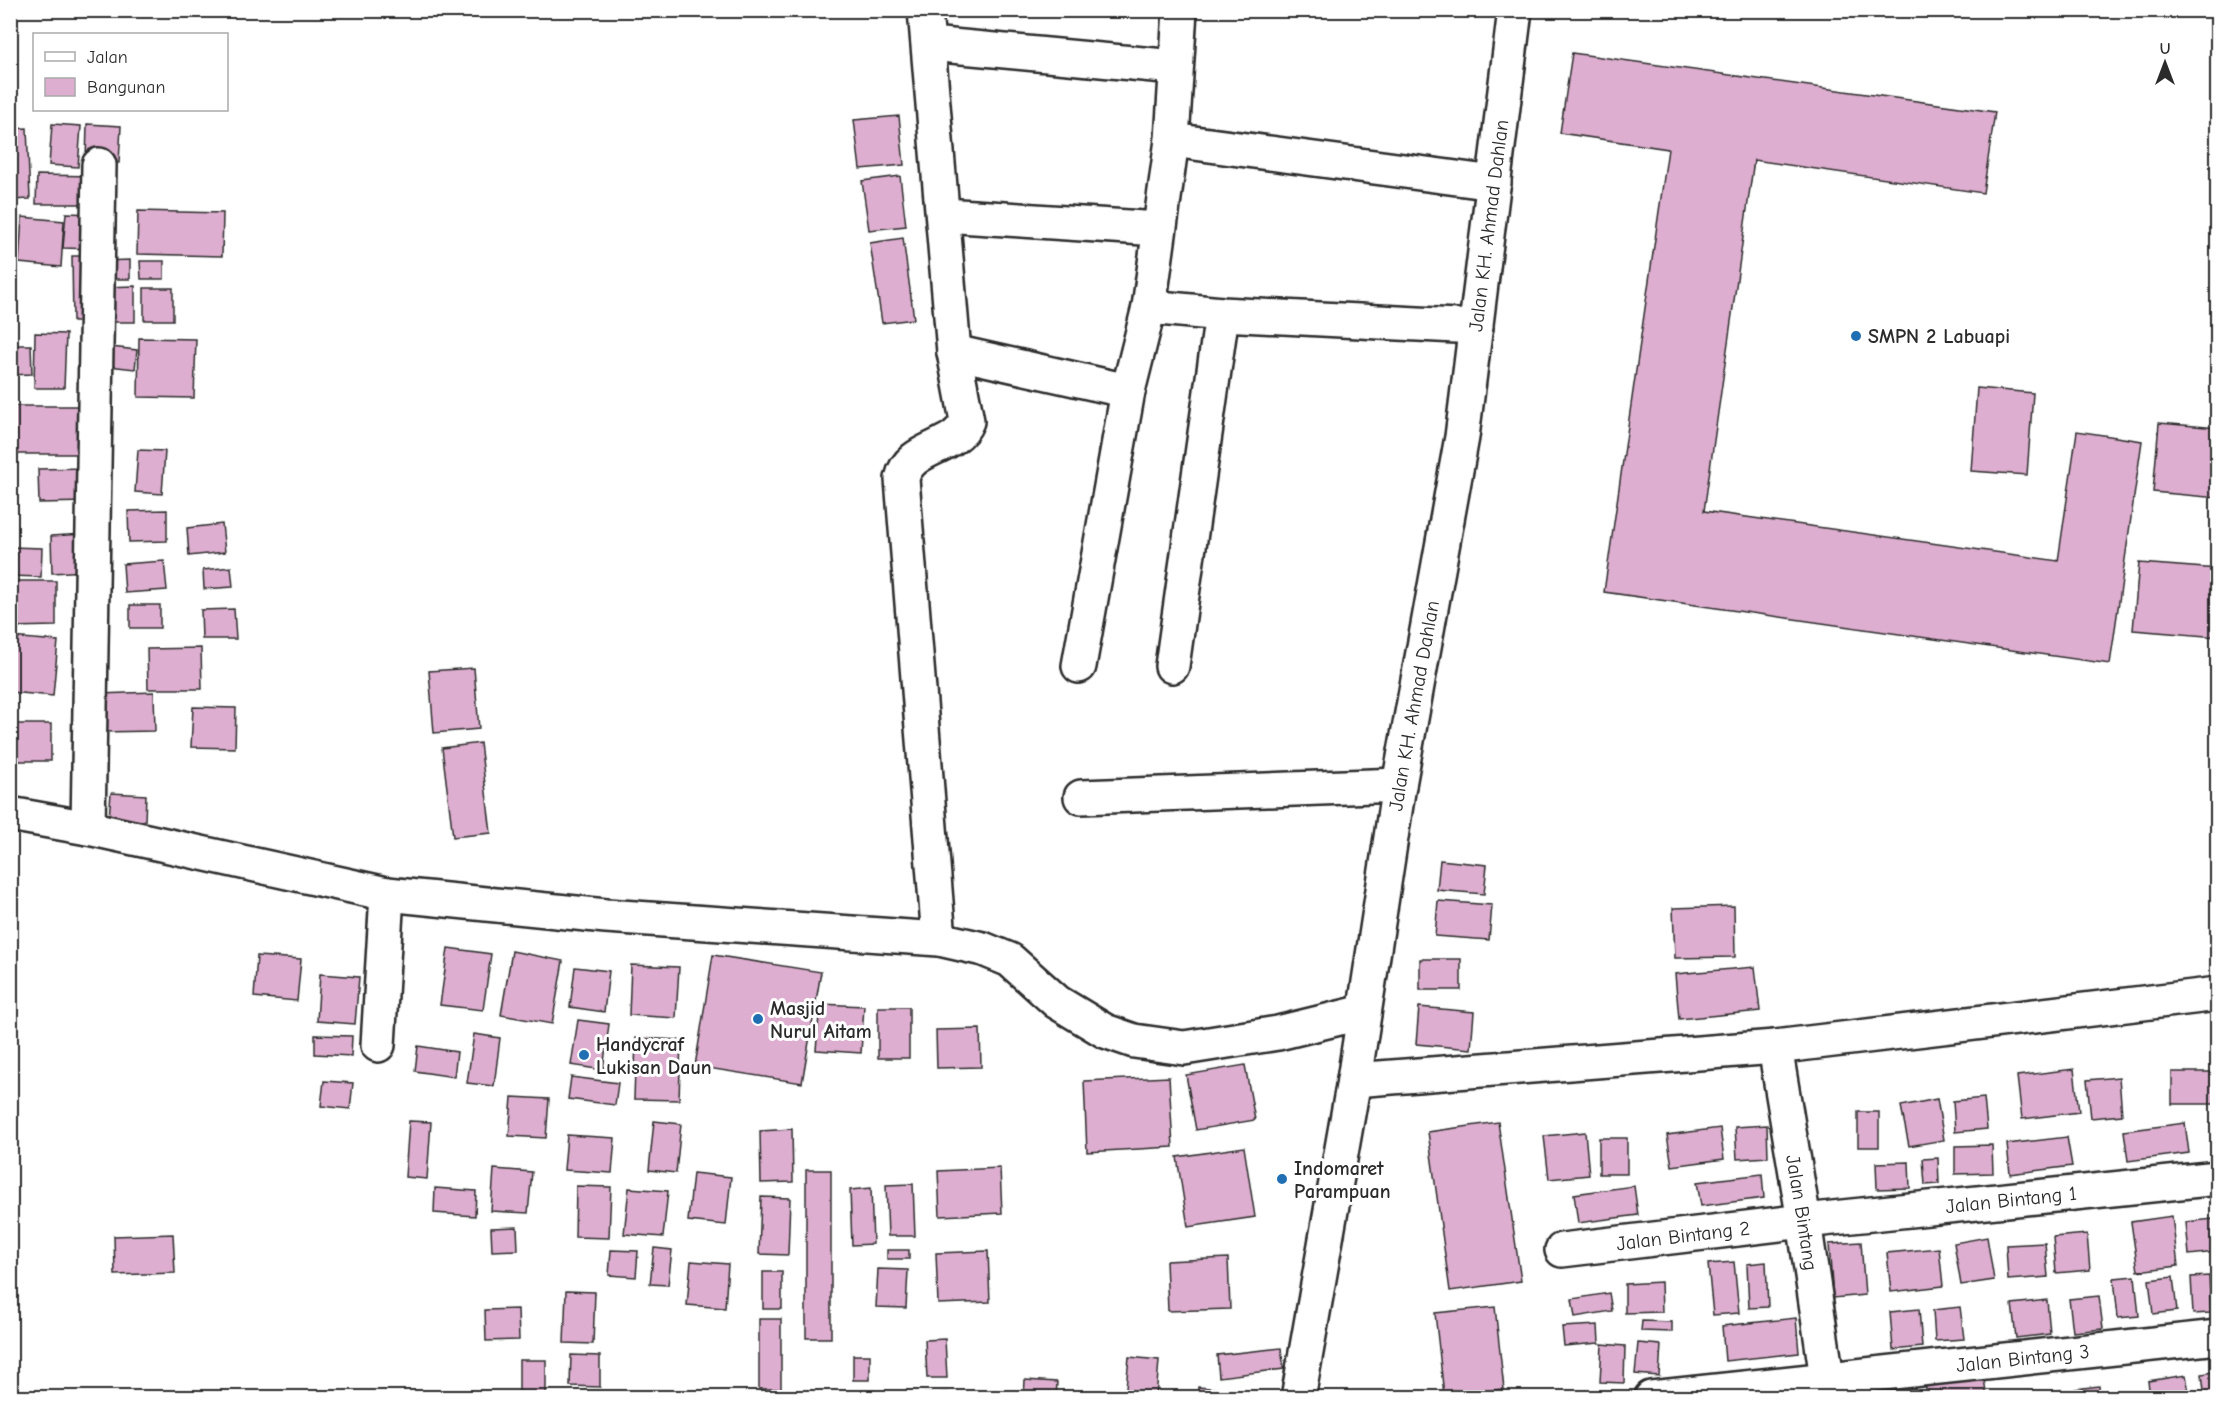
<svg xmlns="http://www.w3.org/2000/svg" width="2228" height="1408" font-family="'Comic Neue',sans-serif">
  <rect width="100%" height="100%" fill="#fff"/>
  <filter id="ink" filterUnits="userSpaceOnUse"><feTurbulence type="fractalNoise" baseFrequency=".0167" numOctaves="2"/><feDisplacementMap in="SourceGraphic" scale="12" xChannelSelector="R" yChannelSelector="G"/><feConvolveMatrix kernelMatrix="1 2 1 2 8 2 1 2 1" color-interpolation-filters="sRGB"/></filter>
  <g filter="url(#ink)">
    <!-- building -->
    <g fill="#ddaecf" stroke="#2b2b2b" stroke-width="1.5">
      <polygon points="1572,53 1995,112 1983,193 1754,160 1704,511 2058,561 2077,431 2142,441 2110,664 1604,592 1668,149 1560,133"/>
      <polygon points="899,116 904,165 860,169 854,120"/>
      <polygon points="52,124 81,126 78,167 49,165"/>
      <polygon points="87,124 121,126 119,163 86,161"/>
      <polygon points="27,128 30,199 10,200 10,129"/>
      <polygon points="37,175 96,176 95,204 36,204"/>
      <polygon points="900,176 906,226 869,230 862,181"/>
      <polygon points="138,211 223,213 222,256 137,254"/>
      <polygon points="66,213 97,214 95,249 63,248"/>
      <polygon points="22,217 64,221 61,267 19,263"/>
      <polygon points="10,223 14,223 16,263 10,263"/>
      <polygon points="903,238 914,319 882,323 870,243"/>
      <polygon points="72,256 93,256 95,322 73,322"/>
      <polygon points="130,260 130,279 102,279 101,261"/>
      <polygon points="140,261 164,261 164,279 141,279"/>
      <polygon points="135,286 135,322 103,322 102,287"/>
      <rect x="144" y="288" width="29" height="32"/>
      <polygon points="35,333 66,334 64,388 34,388"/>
      <polygon points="139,338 196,339 194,398 138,397"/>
      <polygon points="10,345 31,345 32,374 10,375"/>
      <polygon points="102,346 137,350 135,369 100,365"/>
      <polygon points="1977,388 2033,393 2027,475 1971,471"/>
      <rect x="10" y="406" width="80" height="48"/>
      <polygon points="2159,423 2218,428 2218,498 2153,492"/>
      <polygon points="138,450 165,451 162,494 135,492"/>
      <polygon points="86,468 86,502 39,503 38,469"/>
      <polygon points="167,510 167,541 129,542 128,511"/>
      <polygon points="222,524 225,552 189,556 187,528"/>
      <polygon points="84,534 86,571 52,573 51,536"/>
      <polygon points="10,547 42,548 41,577 10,576"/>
      <polygon points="164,561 167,590 125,593 123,564"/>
      <polygon points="2139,563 2218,569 2218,637 2133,630"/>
      <polygon points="231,567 233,587 204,589 203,570"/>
      <polygon points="10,581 56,581 56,626 10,627"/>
      <rect x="130" y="605" width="30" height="23"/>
      <polygon points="234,609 236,639 202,639 201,610"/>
      <polygon points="10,637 58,641 53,696 10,692"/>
      <polygon points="201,648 202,689 148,689 147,649"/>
      <polygon points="474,668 479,729 434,733 429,671"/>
      <polygon points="154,692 155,731 101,732 99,694"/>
      <polygon points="193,707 236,708 235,748 191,747"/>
      <rect x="10" y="724" width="41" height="37"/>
      <polygon points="480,743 491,833 453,837 442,748"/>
      <polygon points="111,793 146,795 145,821 109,819"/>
      <polygon points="1440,860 1487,865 1484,894 1437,890"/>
      <polygon points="1438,901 1492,905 1489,940 1435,936"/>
      <polygon points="1734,906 1735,957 1675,958 1673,908"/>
      <polygon points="448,948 491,954 483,1010 440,1005"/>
      <polygon points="512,951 563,961 552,1024 501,1015"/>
      <polygon points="713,955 821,972 802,1083 695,1066"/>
      <polygon points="257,956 301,959 297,1001 254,997"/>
      <rect x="1420" y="959" width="41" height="31"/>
      <polygon points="631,965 679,967 676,1018 629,1015"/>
      <polygon points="575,967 609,971 604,1012 570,1007"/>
      <polygon points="1755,967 1760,1011 1679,1019 1675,974"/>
      <polygon points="320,974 359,977 355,1024 317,1021"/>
      <polygon points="820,1004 864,1006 861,1053 816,1050"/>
      <rect x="878" y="1007" width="31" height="51"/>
      <polygon points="1419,1007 1474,1012 1471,1049 1416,1044"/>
      <polygon points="578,1020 609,1024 603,1070 571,1065"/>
      <polygon points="980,1029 981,1067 937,1068 936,1030"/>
      <polygon points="474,1034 500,1038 494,1086 467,1083"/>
      <polygon points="315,1035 352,1036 351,1056 315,1054"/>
      <polygon points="636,1038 681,1040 679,1100 634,1099"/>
      <polygon points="418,1046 457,1052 454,1077 415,1071"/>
      <polygon points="1245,1065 1255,1120 1196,1130 1186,1075"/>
      <polygon points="2074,1069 2079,1112 2022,1119 2017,1076"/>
      <rect x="2172" y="1072" width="46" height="32"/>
      <polygon points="571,1077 618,1083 615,1105 568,1099"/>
      <polygon points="1169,1077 1173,1147 1087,1152 1084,1081"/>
      <polygon points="2119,1077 2122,1115 2091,1118 2087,1080"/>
      <polygon points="324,1081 353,1083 350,1109 321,1106"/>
      <polygon points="512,1097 549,1099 546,1138 509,1136"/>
      <polygon points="1984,1098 1987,1129 1955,1132 1953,1101"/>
      <polygon points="1937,1099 1944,1140 1909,1146 1901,1106"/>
      <rect x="1858" y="1112" width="21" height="35"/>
      <polygon points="409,1121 431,1122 427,1179 405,1177"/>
      <polygon points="654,1121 681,1124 676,1173 649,1170"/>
      <polygon points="1498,1122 1521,1281 1450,1291 1428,1132"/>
      <polygon points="2185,1123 2189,1153 2128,1161 2124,1131"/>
      <polygon points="1767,1125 1768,1157 1737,1159 1735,1127"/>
      <polygon points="1720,1128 1724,1159 1672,1166 1667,1135"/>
      <polygon points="792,1129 793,1182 761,1183 760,1131"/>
      <polygon points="1585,1132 1589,1175 1549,1179 1544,1136"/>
      <polygon points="567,1135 615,1138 612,1173 564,1170"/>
      <polygon points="2067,1137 2072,1166 2010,1174 2007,1144"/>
      <rect x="1599" y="1138" width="28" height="36"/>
      <polygon points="1992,1145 1993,1173 1955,1174 1955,1146"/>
      <polygon points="1244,1147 1255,1217 1188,1227 1177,1157"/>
      <polygon points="1938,1158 1939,1184 1925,1185 1923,1159"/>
      <polygon points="1909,1162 1910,1188 1877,1189 1876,1163"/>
      <polygon points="1000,1168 1002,1213 940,1216 938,1171"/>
      <polygon points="494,1169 532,1172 528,1213 491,1211"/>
      <rect x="806" y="1170" width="25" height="168"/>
      <polygon points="693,1173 731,1177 726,1225 688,1221"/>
      <polygon points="1762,1174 1764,1198 1701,1206 1697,1182"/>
      <polygon points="913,1184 915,1236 888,1236 886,1185"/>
      <polygon points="576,1186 611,1187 609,1238 575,1237"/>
      <polygon points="1634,1186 1638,1215 1578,1223 1574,1194"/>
      <polygon points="435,1188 476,1191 475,1216 434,1213"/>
      <polygon points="629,1188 668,1191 663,1237 624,1234"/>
      <polygon points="871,1188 873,1244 852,1245 850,1190"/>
      <polygon points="761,1197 790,1198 788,1255 759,1254"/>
      <polygon points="2172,1216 2178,1266 2138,1271 2131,1222"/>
      <polygon points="2213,1219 2216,1252 2189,1255 2186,1222"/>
      <polygon points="517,1227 518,1250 492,1251 491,1228"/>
      <polygon points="173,1234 175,1273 115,1275 114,1236"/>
      <polygon points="2087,1234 2090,1270 2056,1273 2053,1237"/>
      <polygon points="1987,1237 1994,1280 1961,1285 1954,1243"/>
      <polygon points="1861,1242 1865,1295 1833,1298 1829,1244"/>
      <polygon points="2045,1243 2048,1277 2008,1280 2006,1245"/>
      <polygon points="654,1248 672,1250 668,1285 650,1284"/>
      <polygon points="1939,1248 1943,1286 1891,1292 1887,1253"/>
      <polygon points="611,1250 638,1251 636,1277 609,1275"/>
      <rect x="887" y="1250" width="22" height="9"/>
      <polygon points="988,1251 990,1302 938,1304 936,1253"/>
      <polygon points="1228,1258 1230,1309 1168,1311 1166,1261"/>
      <polygon points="691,1261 728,1264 725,1308 687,1305"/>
      <polygon points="1734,1262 1739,1313 1713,1315 1708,1264"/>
      <polygon points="1766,1262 1768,1307 1749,1308 1747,1264"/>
      <polygon points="878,1269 908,1270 906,1308 876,1307"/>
      <rect x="763" y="1272" width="19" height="37"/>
      <polygon points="2135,1276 2139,1316 2118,1318 2114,1278"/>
      <polygon points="2209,1276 2211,1313 2193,1314 2191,1277"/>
      <polygon points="2173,1277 2177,1311 2153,1314 2149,1280"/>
      <polygon points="1661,1282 1662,1312 1625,1313 1625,1284"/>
      <polygon points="566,1291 595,1292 593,1344 564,1343"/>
      <polygon points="1609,1293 1612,1311 1575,1317 1572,1299"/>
      <polygon points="2099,1296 2103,1329 2073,1332 2069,1299"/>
      <polygon points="2047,1300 2050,1334 2016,1338 2012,1304"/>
      <polygon points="1495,1307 1504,1389 1444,1395 1435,1313"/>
      <polygon points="1960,1307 1964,1339 1935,1341 1933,1310"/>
      <polygon points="518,1309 519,1340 486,1341 485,1310"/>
      <polygon points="1919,1309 1922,1347 1893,1350 1890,1312"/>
      <polygon points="1796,1318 1799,1353 1725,1361 1722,1326"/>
      <rect x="759" y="1319" width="22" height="70"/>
      <polygon points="1642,1321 1672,1322 1672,1332 1641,1331"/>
      <polygon points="1598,1325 1599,1343 1564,1346 1562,1327"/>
      <polygon points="945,1339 947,1378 927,1378 925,1340"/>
      <polygon points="1638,1343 1661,1345 1659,1376 1635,1374"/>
      <polygon points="1602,1344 1625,1346 1624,1383 1600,1382"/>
      <polygon points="1281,1348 1284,1369 1219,1377 1217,1355"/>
      <polygon points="571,1355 600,1356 600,1387 570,1386"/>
      <rect x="853" y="1355" width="17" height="25"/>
      <polygon points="1129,1357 1159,1360 1156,1398 1125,1398"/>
      <rect x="519" y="1360" width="27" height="36"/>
      <polygon points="2218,1371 2218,1398 2205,1398 2202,1374"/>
      <polygon points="1983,1372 1987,1398 1927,1398 1925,1380"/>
      <polygon points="2186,1375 2190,1398 2150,1398 2148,1381"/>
      <polygon points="1025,1380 1057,1382 1056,1398 1024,1398"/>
      <polygon points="1914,1380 1916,1398 1888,1398 1886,1384"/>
      <polygon points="2099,1386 2100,1398 2076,1398 2075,1389"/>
      <polygon points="1198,1387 1242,1391 1242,1398 1197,1398"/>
      <polygon points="2063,1390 2064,1398 2032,1398 2031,1394"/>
      <polygon points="948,1393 948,1398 916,1398 916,1395"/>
      <rect x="985" y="1395" width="28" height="3"/>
    </g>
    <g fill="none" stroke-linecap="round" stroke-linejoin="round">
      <defs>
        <g id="street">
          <path d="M925 10 954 352 967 421C955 451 909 445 902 479L939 939"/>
          <polyline points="1180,10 1172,140 1149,307 1222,314 1476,327"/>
          <polyline points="930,44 1175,67"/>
          <polyline points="1172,140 1494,183"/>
          <polyline points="943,215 1159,229"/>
          <polyline points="954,352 1128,391"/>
          <polyline points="1079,666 1128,391 1149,307"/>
          <polyline points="1172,666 1222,314"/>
          <polyline points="1081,797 1399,785"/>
          <polyline points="10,814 88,828 387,894 606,916 939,939 983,949 1010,960 1057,1002 1105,1031 1134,1041 1184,1048 1278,1033 1364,1012"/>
          <polyline points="88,828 99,165"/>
          <polyline points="378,1045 387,894"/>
          <path id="s1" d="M1775 1047 1804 1221 1827 1378"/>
          <polyline points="1354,1080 1775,1047 2218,994"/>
          <path id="s2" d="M1562 1250 1804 1221 2218 1178"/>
          <path id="s3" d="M1651 1398 2218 1337"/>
        </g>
        <g id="secondary">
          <path id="s4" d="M1298 1398 1354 1080 1399 785 1462 437 1515 10"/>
        </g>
      </defs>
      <!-- street casing -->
      <use href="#street" stroke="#2b2b2b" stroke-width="38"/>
      <!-- secondary casing -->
      <use href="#secondary" stroke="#2b2b2b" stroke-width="38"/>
      <!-- street -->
      <use href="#street" stroke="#fff" stroke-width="33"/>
      <!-- secondary -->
      <use href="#secondary" stroke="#fff" stroke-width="33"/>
    </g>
  </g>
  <!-- markers -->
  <g fill="#1f6fb2" stroke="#fff" stroke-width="2">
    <circle cx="1856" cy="336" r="6"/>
    <circle cx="758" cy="1019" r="6"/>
    <circle cx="584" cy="1055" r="6"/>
    <circle cx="1282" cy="1179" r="6"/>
  </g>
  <g text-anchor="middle" stroke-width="6" stroke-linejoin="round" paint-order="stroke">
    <!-- street labels -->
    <g font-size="20" fill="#2b2b2b" stroke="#fff">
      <text dy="7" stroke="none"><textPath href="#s4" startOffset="1188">Jalan KH. Ahmad Dahlan</textPath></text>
      <text dy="7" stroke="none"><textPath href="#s4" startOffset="702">Jalan KH. Ahmad Dahlan</textPath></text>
      <text dy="7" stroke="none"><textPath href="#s2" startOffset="452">Jalan Bintang 1</textPath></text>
      <text dy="7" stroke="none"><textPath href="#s1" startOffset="168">Jalan Bintang</textPath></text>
      <text dy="7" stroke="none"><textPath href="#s2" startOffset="122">Jalan Bintang 2</textPath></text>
      <text dy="7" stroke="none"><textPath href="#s3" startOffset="374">Jalan Bintang 3</textPath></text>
    </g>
    <!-- poi labels -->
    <g font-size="20" font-weight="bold" fill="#2b2b2b" stroke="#fff" text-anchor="start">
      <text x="1868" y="343">SMPN 2 Labuapi</text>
      <text x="770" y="1015">Masjid<tspan x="770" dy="23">Nurul Aitam</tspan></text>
      <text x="596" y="1051">Handycraf<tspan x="596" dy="23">Lukisan Daun</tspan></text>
      <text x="1294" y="1175">Indomaret<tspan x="1294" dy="23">Parampuan</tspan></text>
    </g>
  </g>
  <!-- margin -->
  <rect width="2228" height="1408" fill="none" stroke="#fff" stroke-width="36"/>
  <rect x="18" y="18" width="2192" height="1372" fill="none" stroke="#2b2b2b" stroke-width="2" filter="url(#ink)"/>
  <!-- legend -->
  <rect x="33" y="33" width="195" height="78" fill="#ffffff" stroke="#aaaaaa" stroke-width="1.5"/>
  <rect x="45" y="52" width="30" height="9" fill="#ffffff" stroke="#aaaaaa" stroke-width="1.5"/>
  <text x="87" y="63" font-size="18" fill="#2b2b2b">Jalan</text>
  <rect x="45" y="78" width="30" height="18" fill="#ddaecf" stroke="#aaaaaa" stroke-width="1.5"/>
  <text x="87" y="93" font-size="18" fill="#2b2b2b">Bangunan</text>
  <!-- north arrow -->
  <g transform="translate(2165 63)" stroke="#ffffff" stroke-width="4.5" paint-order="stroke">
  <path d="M0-4.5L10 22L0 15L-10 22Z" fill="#2b2b2b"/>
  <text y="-9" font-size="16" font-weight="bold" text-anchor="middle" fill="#2b2b2b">U</text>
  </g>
</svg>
